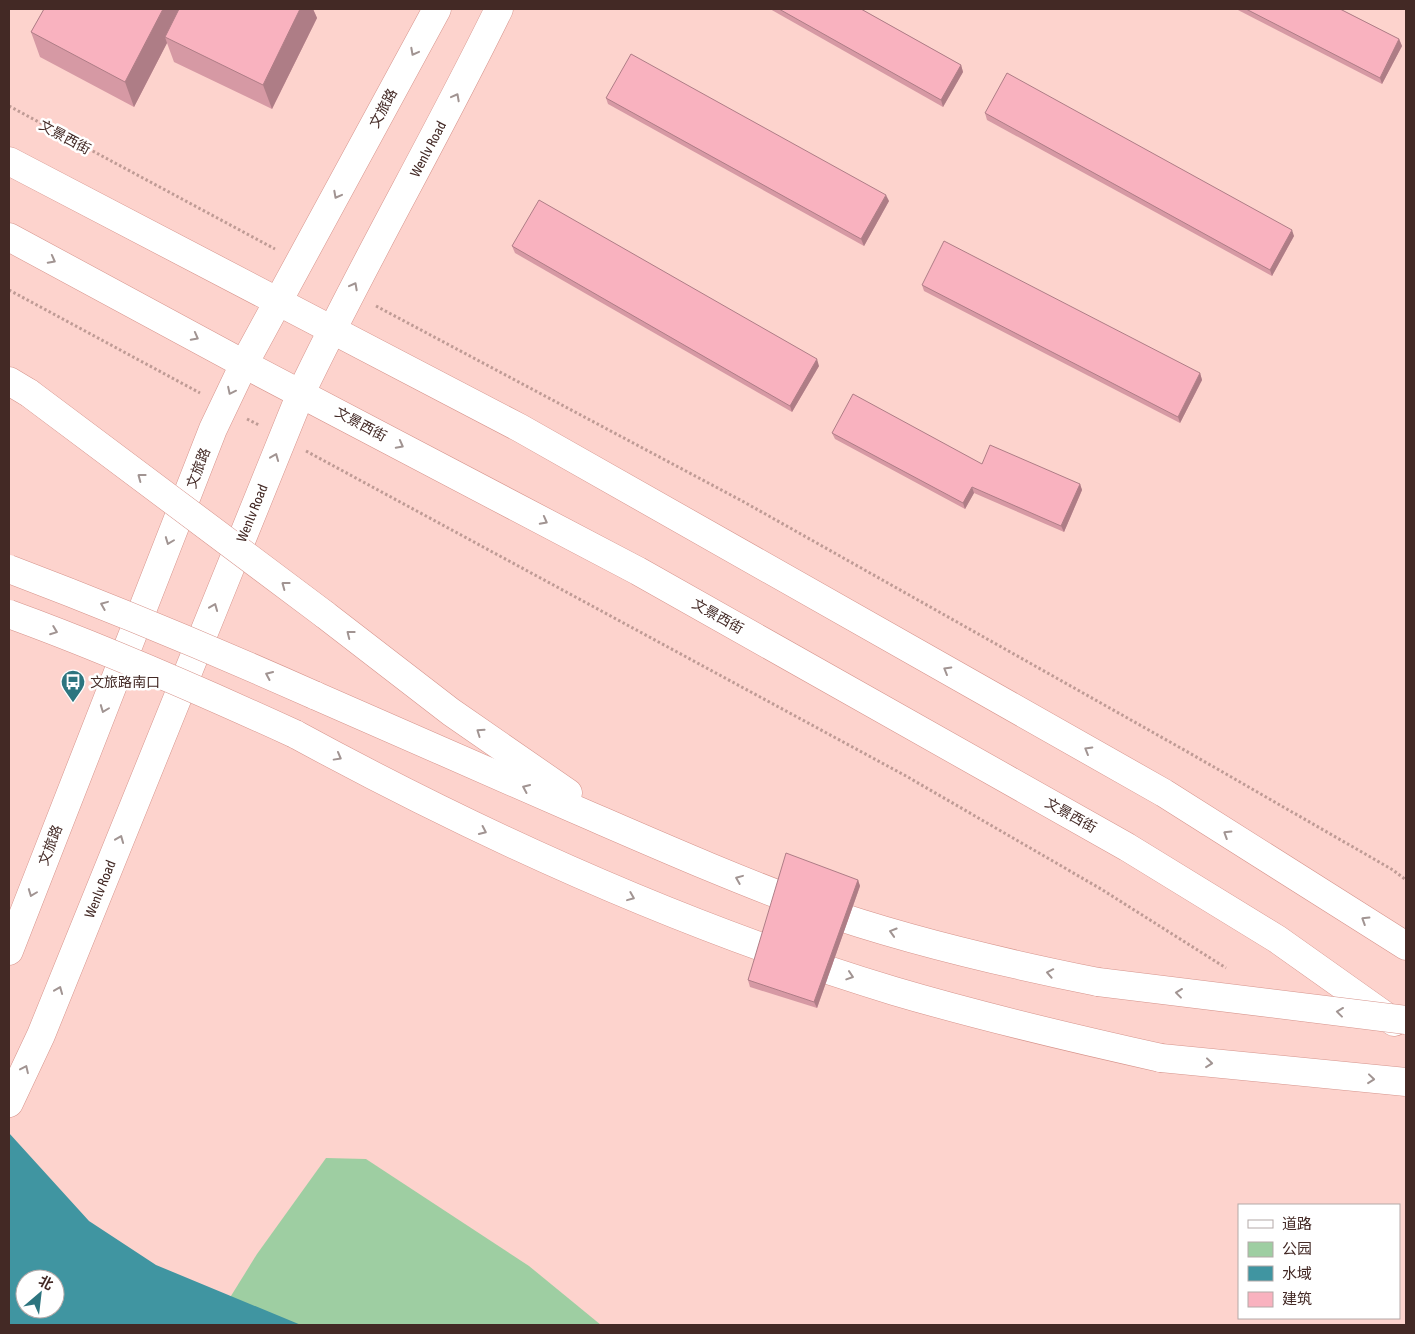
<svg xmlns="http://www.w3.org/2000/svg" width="1415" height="1334" font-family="'Asap Condensed','Noto Sans SC',sans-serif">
  <rect width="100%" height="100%" fill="#fdd3cd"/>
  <!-- green -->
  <polygon fill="#9ecea2" points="326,1158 366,1159 529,1266 601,1325 213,1325 257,1254"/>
  <!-- water -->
  <path fill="#4095a1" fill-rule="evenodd" d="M9 1133 89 1221 156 1265 301 1325H9ZM25 1279H55V1309H25Z"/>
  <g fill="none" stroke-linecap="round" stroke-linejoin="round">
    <defs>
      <g id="major">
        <polyline points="9,161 520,428 1164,793 1406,946"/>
        <polyline points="9,237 244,364 638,571 1127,847 1277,939 1394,1022"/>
        <polyline points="9,951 213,429 244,364 437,9"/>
        <path d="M9 1103 41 1035 301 393C363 263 436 138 499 9"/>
      </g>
      <g id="highway">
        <polyline points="9,381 29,393"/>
        <polyline points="324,614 451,712 568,793"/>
        <path d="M314 695C400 733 486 770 572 808 653 843 734 879 817 909 908 941 1003 963 1098 982"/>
        <path d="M295 734C486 838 685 928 894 991 982 1017 1071 1038 1161 1058"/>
      </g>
    </defs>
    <!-- major casing -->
    <use href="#major" stroke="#d6948c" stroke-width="29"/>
    <!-- highway casing -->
    <use href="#highway" stroke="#d6948c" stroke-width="29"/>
    <!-- path -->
    <g stroke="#bf9b95" stroke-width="3" stroke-dasharray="2.5 2.5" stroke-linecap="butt">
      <polyline points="9,106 275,249"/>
      <polyline points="9,290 200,393"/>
      <polyline points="376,306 744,502 1186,751 1393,870 1406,880"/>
      <polyline points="247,419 259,425"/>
      <polyline points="306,451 906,776 1101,889 1226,968"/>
    </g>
    <!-- major -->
    <use href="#major" stroke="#fff" stroke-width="28"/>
    <!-- highway -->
    <use href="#highway" stroke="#fff" stroke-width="28"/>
    <defs>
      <g id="minor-bridge">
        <polyline points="1098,982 1406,1020"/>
        <polyline points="1161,1058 1406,1082"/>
      </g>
      <g id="highway-bridge">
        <polyline points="29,393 324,614"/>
        <path d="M9 569C112 608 213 650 314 695"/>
        <path d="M9 614C106 649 201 691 295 734"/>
      </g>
    </defs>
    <!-- minor-bridge casing -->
    <use href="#minor-bridge" stroke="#d6948c" stroke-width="29" stroke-linecap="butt"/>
    <!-- highway-bridge casing -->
    <use href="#highway-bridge" stroke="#d6948c" stroke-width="29" stroke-linecap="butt"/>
    <!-- minor-bridge -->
    <use href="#minor-bridge" stroke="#fff" stroke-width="28"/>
    <!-- highway-bridge -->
    <use href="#highway-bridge" stroke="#fff" stroke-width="28"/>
  </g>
  <!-- wall -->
  <g fill="#d699a4">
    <polygon points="44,9 313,9 317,18 272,109 174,62 167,43 134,107 40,57 31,32"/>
    <polygon points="770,9 861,9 961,65 963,72 943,107"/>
    <polygon points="1236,9 1340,9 1399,39 1402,46 1382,84"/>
    <polygon points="606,98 889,201 864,246 608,104"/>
    <polygon points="985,113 1294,236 1272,276 987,120"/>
    <polygon points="512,246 819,366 792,412 515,253"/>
    <polygon points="922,285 1200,373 1202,380 1180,423 924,291"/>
    <polygon points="832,433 982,464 1080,484 1082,490 1064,532 974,493 965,509 835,439"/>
    <polygon points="858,880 860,886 817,1008 750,987 748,980"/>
  </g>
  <!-- shaded-wall -->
  <g fill="#ae7d86">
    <polygon points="163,9 185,9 165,37 167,43 134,107 125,82"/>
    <polygon points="300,9 313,9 317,18 272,109 263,85"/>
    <polygon points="1399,39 1402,46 1382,84 1380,78"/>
    <polygon points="961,65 963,72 943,107 941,100"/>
    <polygon points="886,195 889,201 864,246 861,239"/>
    <polygon points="1292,230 1294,236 1272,276 1270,270"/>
    <polygon points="817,359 819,366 792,412 790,406"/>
    <polygon points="1200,373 1202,380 1180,423 1178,417"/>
    <polygon points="1080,484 1082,490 1064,532 1061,526"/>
    <polygon points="972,487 974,493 965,509 963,503"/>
    <polygon points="858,880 860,886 817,1008 814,1002"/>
  </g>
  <!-- building -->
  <g fill="#f9b2bf" stroke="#ae7d86">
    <polygon points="44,9 163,9 125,82 31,32"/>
    <polygon points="179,9 300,9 263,85 165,37"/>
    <polygon points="779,9 861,9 961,65 941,100"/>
    <polygon points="1246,9 1340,9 1399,39 1380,78"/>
    <polygon points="631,54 886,195 861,239 606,98"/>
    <polygon points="1007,73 1292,230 1270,270 985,113"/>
    <polygon points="539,200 817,359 790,406 512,246"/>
    <polygon points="944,241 1200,373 1178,417 922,285"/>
    <polygon points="853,394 982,464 990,445 1080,484 1061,526 972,487 963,503 832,433"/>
    <polygon points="786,853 858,880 814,1002 748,980"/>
  </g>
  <!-- one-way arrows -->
  <defs><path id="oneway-chevron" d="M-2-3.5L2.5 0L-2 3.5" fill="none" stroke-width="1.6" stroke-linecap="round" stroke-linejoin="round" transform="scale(1.25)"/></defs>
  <g stroke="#a19492">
    <use href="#oneway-chevron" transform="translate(414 52) rotate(118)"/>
    <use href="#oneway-chevron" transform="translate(456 97) rotate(-62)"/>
    <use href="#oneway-chevron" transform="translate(337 195) rotate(118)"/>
    <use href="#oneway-chevron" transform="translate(52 260) rotate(28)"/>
    <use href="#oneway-chevron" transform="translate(354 286) rotate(-62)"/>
    <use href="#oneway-chevron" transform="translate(195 337) rotate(28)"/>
    <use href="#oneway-chevron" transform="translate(231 391) rotate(116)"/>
    <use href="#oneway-chevron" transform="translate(400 445) rotate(28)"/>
    <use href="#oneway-chevron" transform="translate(275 457) rotate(-68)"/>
    <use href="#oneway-chevron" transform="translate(141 477) rotate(-143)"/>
    <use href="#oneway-chevron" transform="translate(544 521) rotate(28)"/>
    <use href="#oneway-chevron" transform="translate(169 541) rotate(111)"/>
    <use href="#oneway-chevron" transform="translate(285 585) rotate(-143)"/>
    <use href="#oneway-chevron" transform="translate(104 605) rotate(-158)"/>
    <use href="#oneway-chevron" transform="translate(214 607) rotate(-68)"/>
    <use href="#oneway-chevron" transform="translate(54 631) rotate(21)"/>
    <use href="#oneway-chevron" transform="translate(350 634) rotate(-142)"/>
    <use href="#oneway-chevron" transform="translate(947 670) rotate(-150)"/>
    <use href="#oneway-chevron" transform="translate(269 675) rotate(-156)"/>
    <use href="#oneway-chevron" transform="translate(104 709) rotate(111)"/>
    <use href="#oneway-chevron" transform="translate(480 732) rotate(-145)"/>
    <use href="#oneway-chevron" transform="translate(1088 750) rotate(-150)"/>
    <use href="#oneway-chevron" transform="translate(338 757) rotate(29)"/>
    <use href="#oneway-chevron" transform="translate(526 788) rotate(-156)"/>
    <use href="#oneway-chevron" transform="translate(483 831) rotate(25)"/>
    <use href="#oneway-chevron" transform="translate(1227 834) rotate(-148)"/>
    <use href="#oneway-chevron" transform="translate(120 839) rotate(-68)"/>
    <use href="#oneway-chevron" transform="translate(739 879) rotate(-158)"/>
    <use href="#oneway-chevron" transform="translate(32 893) rotate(111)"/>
    <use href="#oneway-chevron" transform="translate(631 897) rotate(22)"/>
    <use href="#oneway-chevron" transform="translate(1365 920) rotate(-148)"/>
    <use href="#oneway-chevron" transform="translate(893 932) rotate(-163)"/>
    <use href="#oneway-chevron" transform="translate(1050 973) rotate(-169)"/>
    <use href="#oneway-chevron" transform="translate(850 976) rotate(18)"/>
    <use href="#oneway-chevron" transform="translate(59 990) rotate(-68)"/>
    <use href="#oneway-chevron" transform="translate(1179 993) rotate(-173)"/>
    <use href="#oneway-chevron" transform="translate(1340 1012) rotate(-173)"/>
    <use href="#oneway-chevron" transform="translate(1209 1063) rotate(6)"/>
    <use href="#oneway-chevron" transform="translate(25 1069) rotate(-65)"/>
    <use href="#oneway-chevron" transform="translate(1371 1079) rotate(6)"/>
  </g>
  <!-- icons -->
  <defs>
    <symbol id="bus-pin" viewBox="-11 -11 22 30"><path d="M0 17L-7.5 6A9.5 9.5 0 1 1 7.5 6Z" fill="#2d757f" stroke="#fff"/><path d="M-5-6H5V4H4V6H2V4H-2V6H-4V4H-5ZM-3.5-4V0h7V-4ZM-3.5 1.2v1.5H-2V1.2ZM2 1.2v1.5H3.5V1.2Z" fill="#fff"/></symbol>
  </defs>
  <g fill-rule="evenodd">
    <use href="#bus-pin" x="59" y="668" width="28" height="38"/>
  </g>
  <g text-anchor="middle" stroke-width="5" stroke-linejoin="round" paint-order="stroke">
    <!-- street labels -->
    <g font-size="14" fill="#432925" stroke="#fff">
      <text transform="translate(383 108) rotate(-62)" y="5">文旅路</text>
      <text transform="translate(65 137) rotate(28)" y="5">文景西街</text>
      <text transform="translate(428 149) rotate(-62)" y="5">Wenlv Road</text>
      <text transform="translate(361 424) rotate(28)" y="5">文景西街</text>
      <text transform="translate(198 468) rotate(-69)" y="5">文旅路</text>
      <text transform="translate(252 513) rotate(-68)" y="5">Wenlv Road</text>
      <text transform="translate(718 616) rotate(29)" y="5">文景西街</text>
      <text transform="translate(1071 815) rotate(29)" y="5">文景西街</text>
      <text transform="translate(50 845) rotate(-69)" y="5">文旅路</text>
      <text transform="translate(100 889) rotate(-68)" y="5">Wenlv Road</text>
    </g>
    <!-- poi labels -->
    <g font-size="14" fill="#432925" stroke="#fff" text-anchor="start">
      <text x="90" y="687">文旅路南口</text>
    </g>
  </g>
  <!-- border -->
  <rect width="1415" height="1334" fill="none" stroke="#432925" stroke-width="20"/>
  <!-- legend -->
  <rect x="1238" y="1204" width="162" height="115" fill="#ffffff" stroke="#b4a9a8"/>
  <rect x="1248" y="1220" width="25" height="8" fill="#ffffff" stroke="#b4a9a8"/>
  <text x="1282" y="1229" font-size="15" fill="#432925">道路</text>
  <rect x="1248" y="1242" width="25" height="15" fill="#9ecea2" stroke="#b4a9a8"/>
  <text x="1282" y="1254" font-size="15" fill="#432925">公园</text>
  <rect x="1248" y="1266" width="25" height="15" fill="#4095a1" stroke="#b4a9a8"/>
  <text x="1282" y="1279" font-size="15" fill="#432925">水域</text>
  <rect x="1248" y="1292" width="25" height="15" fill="#f9b2bf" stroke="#b4a9a8"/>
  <text x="1282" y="1304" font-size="15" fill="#432925">建筑</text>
  <!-- north arrow -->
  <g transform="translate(40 1294) rotate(28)"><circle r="24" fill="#ffffff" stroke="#b4a9a8"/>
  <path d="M0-4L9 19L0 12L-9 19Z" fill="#2d757f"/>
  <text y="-8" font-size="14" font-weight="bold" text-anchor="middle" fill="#432925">北</text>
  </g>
</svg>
